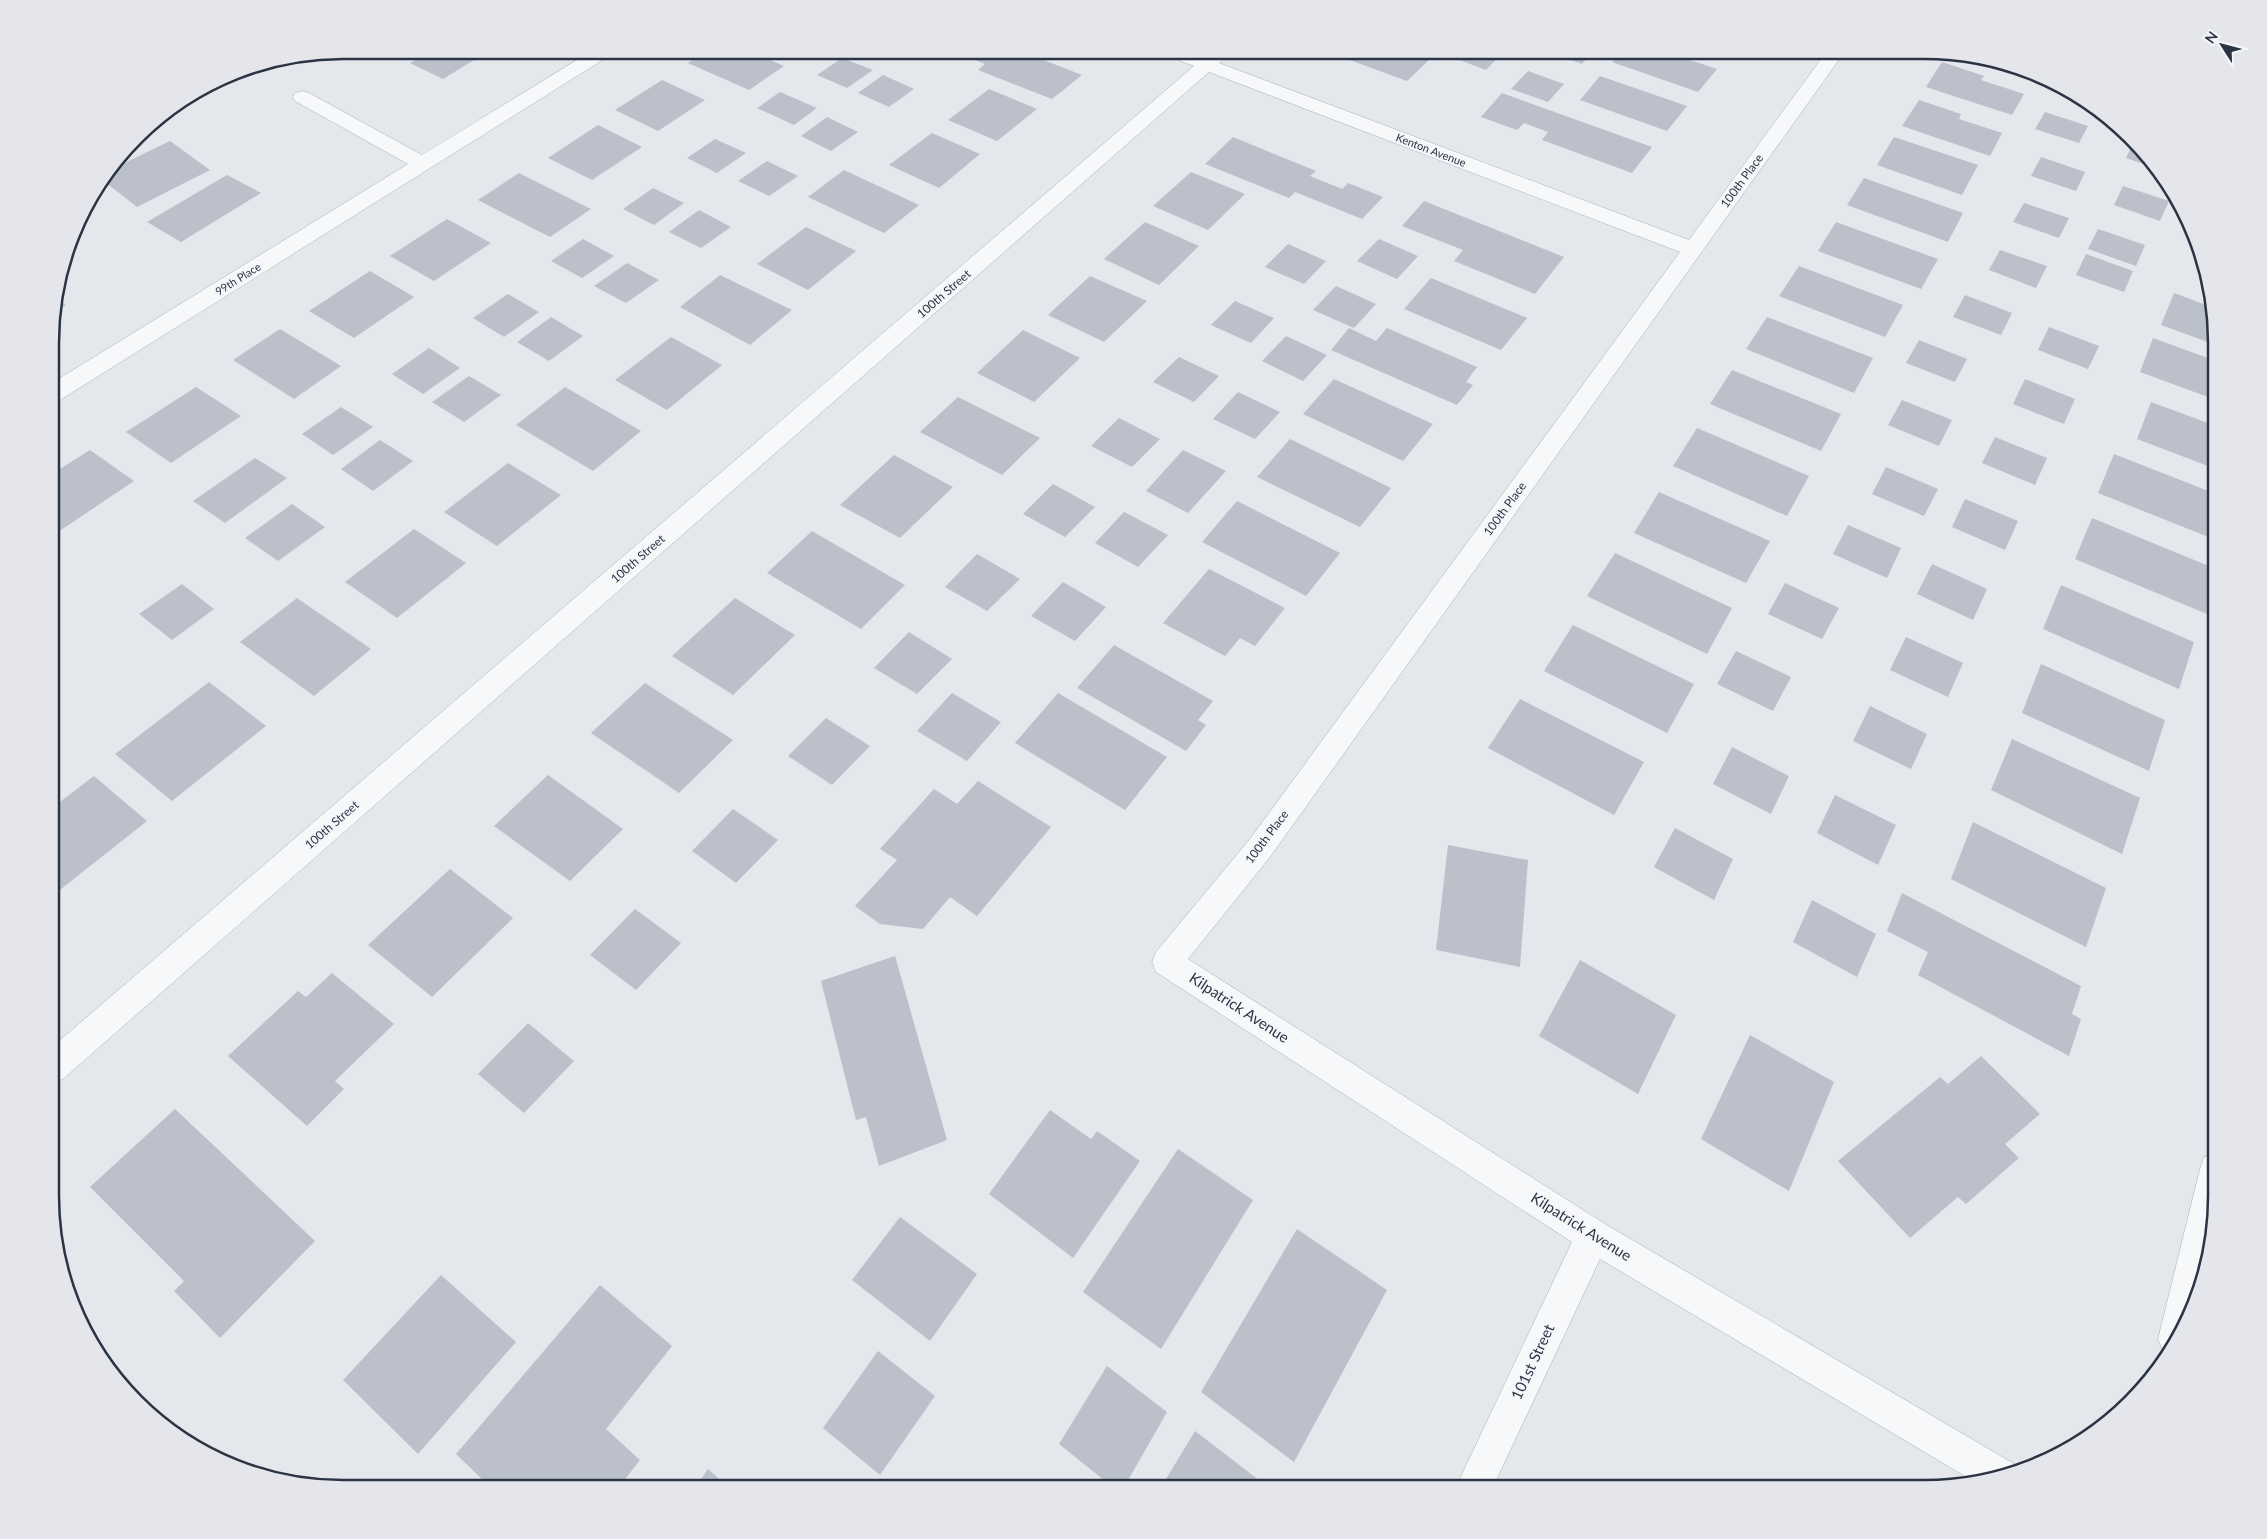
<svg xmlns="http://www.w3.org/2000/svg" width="2267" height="1539" font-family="Lato,sans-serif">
  <rect width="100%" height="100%" fill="#e4e7ec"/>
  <!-- building -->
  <g fill="#bbc0ca">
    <polygon points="432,50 505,50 490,59 482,55 443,79 410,63"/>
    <polygon points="707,50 747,50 784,66 749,90 688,63"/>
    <polygon points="951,50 1018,50 1082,75 1052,99 978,70 985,64"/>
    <polygon points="1410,50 1431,58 1407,81 1325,51"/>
    <polygon points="1454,50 1505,50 1486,70 1449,56"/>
    <polygon points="1544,50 1594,50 1582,64"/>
    <polygon points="1623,50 1663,51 1717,69 1698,92 1612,62"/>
    <polygon points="1951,52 2015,65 2010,74 1950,55"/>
    <polygon points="842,58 873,70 847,88 817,75"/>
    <polygon points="1942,62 1984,76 1981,80 2024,94 2012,115 1926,87"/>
    <polygon points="1528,71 1564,84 1548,102 1511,89"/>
    <polygon points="883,75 914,89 889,107 858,93"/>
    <polygon points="1600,76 1687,106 1667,131 1580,100"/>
    <polygon points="662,80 705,100 658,131 615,110"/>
    <polygon points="989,89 1037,109 997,141 948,120"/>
    <polygon points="780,92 817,108 794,125 757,108"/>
    <polygon points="1502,93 1652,147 1632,173 1542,140 1548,132 1524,123 1517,130 1481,117"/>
    <polygon points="1919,100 1961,114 1959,119 2002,133 1990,156 1902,126"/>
    <polygon points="169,111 167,120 152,121 156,119"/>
    <polygon points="2045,112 2088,126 2079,143 2035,129"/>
    <polygon points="827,117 858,132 831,151 801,136"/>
    <polygon points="598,125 642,147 592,180 548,158"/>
    <polygon points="932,133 980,154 939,188 889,165"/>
    <polygon points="1233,137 1316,171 1310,176 1342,189 1348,183 1383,197 1362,219 1295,192 1289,198 1205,164"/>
    <polygon points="1894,137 1978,165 1962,195 1877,165"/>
    <polygon points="715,139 746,153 717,173 687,158"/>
    <polygon points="170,141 210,170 137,207 105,182 116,167"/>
    <polygon points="2132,145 2139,153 2152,167 2126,158"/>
    <polygon points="2041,157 2085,172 2076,191 2031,176"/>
    <polygon points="767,161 798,176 769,196 738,181"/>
    <polygon points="844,170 919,205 884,233 808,197"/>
    <polygon points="1191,172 1245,194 1208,230 1153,206"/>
    <polygon points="519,173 591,209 550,237 478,200"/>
    <polygon points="227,175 261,193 181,242 147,222"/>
    <polygon points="1864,178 1963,213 1948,242 1847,205"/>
    <polygon points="2123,186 2169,201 2160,221 2114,205"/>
    <polygon points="653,188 684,203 654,225 623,209"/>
    <polygon points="1424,201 1564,257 1535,294 1454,261 1463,250 1402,226"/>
    <polygon points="2024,203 2069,218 2059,238 2013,222"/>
    <polygon points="699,210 731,227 701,248 669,232"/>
    <polygon points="447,219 491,243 434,281 390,256"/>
    <polygon points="1145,222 1199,246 1159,285 1104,259"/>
    <polygon points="1836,222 1938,259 1921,289 1818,251"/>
    <polygon points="806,227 856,251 808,290 757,264"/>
    <polygon points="2098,229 2145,245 2136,266 2088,249"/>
    <polygon points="583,239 614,256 582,278 551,261"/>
    <polygon points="1379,239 1418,256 1397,279 1357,261"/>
    <polygon points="1288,244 1326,261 1304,284 1265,267"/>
    <polygon points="2000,250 2047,266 2036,288 1989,270"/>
    <polygon points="2086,254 2133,271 2124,292 2076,275"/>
    <polygon points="627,263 659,280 626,303 594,286"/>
    <polygon points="2206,264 2207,267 2209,280 2201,277"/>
    <polygon points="1799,266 1903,305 1885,337 1779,296"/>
    <polygon points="370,271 414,297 354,338 309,311"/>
    <polygon points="720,275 792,310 750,345 680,307"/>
    <polygon points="1090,276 1147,301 1104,342 1048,315"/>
    <polygon points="1431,278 1527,318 1501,350 1404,309"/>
    <polygon points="1336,286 1376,304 1354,328 1313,310"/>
    <polygon points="2174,293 2214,308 2216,345 2161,325"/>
    <polygon points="508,294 539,312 504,337 473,318"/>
    <polygon points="1965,295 2012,313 2001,335 1953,317"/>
    <polygon points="55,298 66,305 52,313 52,305"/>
    <polygon points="1235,301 1274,318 1251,343 1211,325"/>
    <polygon points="551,317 583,336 549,361 517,342"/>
    <polygon points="1767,317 1873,358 1854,393 1746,349"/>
    <polygon points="2049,327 2099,346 2088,369 2038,350"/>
    <polygon points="1349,328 1376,341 1387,328 1477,367 1466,382 1473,385 1457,405 1331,350"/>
    <polygon points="280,329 341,366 294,399 233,360"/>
    <polygon points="1023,330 1080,358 1034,402 977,373"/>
    <polygon points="1286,336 1327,355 1303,381 1262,361"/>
    <polygon points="671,337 722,365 667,410 615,380"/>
    <polygon points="2153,338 2216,361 2216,400 2140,372"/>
    <polygon points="1919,340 1967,359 1955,382 1906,363"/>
    <polygon points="429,348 460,368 423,394 392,374"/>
    <polygon points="1179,357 1219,376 1194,402 1153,382"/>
    <polygon points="1732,370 1841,414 1821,451 1710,404"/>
    <polygon points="469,376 501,395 464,422 432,402"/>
    <polygon points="1334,379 1433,424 1403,461 1303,414"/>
    <polygon points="2025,379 2075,399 2064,424 2013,404"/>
    <polygon points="196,387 241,416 171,463 126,432"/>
    <polygon points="565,387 641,431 593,471 516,425"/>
    <polygon points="1238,392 1280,412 1255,439 1213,419"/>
    <polygon points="958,397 1040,438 1002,475 920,432"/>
    <polygon points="1902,400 1952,420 1939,446 1888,425"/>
    <polygon points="2151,402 2216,426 2216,469 2137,439"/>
    <polygon points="341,407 373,427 333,455 302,434"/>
    <polygon points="1119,418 1160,439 1132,467 1091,446"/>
    <polygon points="1697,428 1809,476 1787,516 1673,466"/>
    <polygon points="1995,437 2047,458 2035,485 1982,463"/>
    <polygon points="1290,439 1391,488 1360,527 1257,477"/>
    <polygon points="380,440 413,461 373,491 341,469"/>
    <polygon points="90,450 134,481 58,532 52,527 52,474"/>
    <polygon points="1183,450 1226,471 1188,513 1146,491"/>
    <polygon points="2114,454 2216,494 2216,540 2098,493"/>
    <polygon points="894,455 953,487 900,538 840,505"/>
    <polygon points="255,458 287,478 225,523 193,501"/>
    <polygon points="508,463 561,495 497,546 444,512"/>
    <polygon points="1886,467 1938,489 1924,516 1872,494"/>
    <polygon points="1053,484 1095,507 1065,537 1023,514"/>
    <polygon points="1659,492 1770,541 1746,583 1634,533"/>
    <polygon points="1965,499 2018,521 2005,550 1952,527"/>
    <polygon points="1237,501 1340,553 1306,596 1202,542"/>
    <polygon points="292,504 325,527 278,561 245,538"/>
    <polygon points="1124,512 1168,535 1138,567 1095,543"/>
    <polygon points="2092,518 2216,569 2216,585 2207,614 2075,559"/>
    <polygon points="1848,525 1901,548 1887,578 1833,554"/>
    <polygon points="414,529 466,563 397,618 345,582"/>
    <polygon points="812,531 905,585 861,629 767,573"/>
    <polygon points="1615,553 1732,608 1707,654 1587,596"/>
    <polygon points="977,554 1020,579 987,611 945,587"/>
    <polygon points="1932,564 1987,589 1973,620 1917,594"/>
    <polygon points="1209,569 1285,608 1255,646 1240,638 1225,656 1163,623"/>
    <polygon points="1063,582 1106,607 1075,641 1031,616"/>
    <polygon points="1785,583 1839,608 1822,639 1768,614"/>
    <polygon points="182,584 214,609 172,640 139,614"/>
    <polygon points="2061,585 2194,642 2179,689 2043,629"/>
    <polygon points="297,598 371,649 314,696 240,642"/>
    <polygon points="735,598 795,635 733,695 672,656"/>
    <polygon points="1573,625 1694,684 1667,733 1544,671"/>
    <polygon points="909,632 952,659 917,694 874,668"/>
    <polygon points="1906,637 1963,663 1948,697 1890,670"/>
    <polygon points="1114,645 1213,701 1198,720 1206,725 1186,751 1077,688"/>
    <polygon points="1736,651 1791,677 1773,711 1717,684"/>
    <polygon points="2041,664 2165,720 2149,771 2022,713"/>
    <polygon points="209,682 266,726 172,801 115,754"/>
    <polygon points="645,683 733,740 679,793 591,733"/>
    <polygon points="952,693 1001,722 967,761 917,731"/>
    <polygon points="1058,693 1167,757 1125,810 1015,743"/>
    <polygon points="1520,699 1644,762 1614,815 1488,748"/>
    <polygon points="1870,706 1927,734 1911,769 1853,741"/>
    <polygon points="826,718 870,746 832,785 788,756"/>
    <polygon points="2012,739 2140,798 2122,854 1991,790"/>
    <polygon points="1732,747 1789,776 1771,814 1713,784"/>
    <polygon points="548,775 623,829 570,881 494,826"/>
    <polygon points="94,776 147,821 56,893 52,889 52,808"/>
    <polygon points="978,781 1051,827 977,916 950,897 923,929 880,924 855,906 897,860 880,849 934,789 957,804"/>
    <polygon points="1835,795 1896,825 1878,865 1817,833"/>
    <polygon points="733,809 778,840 736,883 692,851"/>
    <polygon points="1973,822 2106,888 2086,947 1951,879"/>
    <polygon points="1675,828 1733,859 1714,900 1654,867"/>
    <polygon points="1448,845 1528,860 1520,967 1436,950"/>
    <polygon points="450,869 513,918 432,997 368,945"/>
    <polygon points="1902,893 2081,986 2072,1014 2081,1019 2069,1056 1918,975 1928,952 1887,931"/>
    <polygon points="1812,900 1876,934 1857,977 1793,942"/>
    <polygon points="635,909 681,943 636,990 590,955"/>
    <polygon points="895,956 947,1140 879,1166 866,1117 856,1120 821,981"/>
    <polygon points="1580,960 1676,1015 1638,1094 1539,1036"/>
    <polygon points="332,973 394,1024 335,1081 344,1089 307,1126 228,1056 298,991 306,997"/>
    <polygon points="528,1023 574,1061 524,1113 478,1074"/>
    <polygon points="1750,1035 1834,1082 1789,1191 1701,1139"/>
    <polygon points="1981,1056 2040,1114 2005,1144 2019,1158 1966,1204 1958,1197 1910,1238 1838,1161 1940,1077 1948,1084"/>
    <polygon points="175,1109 315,1241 220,1338 174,1291 184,1281 90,1187"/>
    <polygon points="1050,1110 1091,1139 1097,1131 1140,1161 1073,1258 989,1194"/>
    <polygon points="1178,1149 1253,1200 1161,1349 1083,1292"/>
    <polygon points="900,1217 977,1274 930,1341 852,1280"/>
    <polygon points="1297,1229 1387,1290 1294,1462 1201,1392"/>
    <polygon points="441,1275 516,1342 418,1454 343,1380"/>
    <polygon points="600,1285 672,1346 606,1429 640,1460 618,1488 491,1488 456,1454"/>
    <polygon points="878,1351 935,1396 880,1475 823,1428"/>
    <polygon points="1107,1366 1167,1412 1123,1489 1115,1489 1059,1444"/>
    <polygon points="1195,1431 1268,1487 1267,1489 1160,1489"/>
    <polygon points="708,1469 730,1489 694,1489"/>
  </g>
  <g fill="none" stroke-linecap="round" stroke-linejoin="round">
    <defs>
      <g id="street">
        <polygon points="593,50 615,50 612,54 60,400 52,402 52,383 408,164 295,101 293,97 295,93 302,91 309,93 422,155"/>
        <polygon points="1159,50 1185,50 1204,57 1212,50 1232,50 1219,63 1689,240 1827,51 1845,51 1270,857 1188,959 1605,1224 2016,1465 2019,1472 2000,1479 1975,1482 1600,1259 1492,1489 1455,1489 1572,1242 1156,972 1152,962 1156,952 1250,839 1680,252 1209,72 63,1079 52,1083 52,1047 1194,66 1162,54"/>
        <polygon points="2216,1153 2216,1215 2201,1290 2168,1353 2163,1351 2158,1339 2200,1169 2204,1157"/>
      </g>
    </defs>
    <!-- street casing -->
    <use href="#street" stroke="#a9aeb7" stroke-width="1"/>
    <!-- street -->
    <use href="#street" fill="#f7f8fa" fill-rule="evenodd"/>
  </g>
  <g text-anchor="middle" stroke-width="4" stroke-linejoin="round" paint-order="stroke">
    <!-- far-street labels -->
    <g font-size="11" fill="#2b3445" stroke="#f4f6f9">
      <text transform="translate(1431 150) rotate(21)" y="4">Kenton Avenue</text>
      <text transform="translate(238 279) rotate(-32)" y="4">99th Place</text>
    </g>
    <!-- street labels -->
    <g font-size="12" fill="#2b3445" stroke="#f4f6f9">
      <text transform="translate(1742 181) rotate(-54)" y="4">100th Place</text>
      <text transform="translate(944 294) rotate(-41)" y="4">100th Street</text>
      <text transform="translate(1505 509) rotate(-54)" y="4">100th Place</text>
      <text transform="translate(638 559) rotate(-41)" y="4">100th Street</text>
      <text transform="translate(332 825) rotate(-41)" y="4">100th Street</text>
      <text transform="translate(1267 837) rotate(-53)" y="4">100th Place</text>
    </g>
    <!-- near-street labels -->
    <g font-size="15" fill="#2b3445" stroke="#f4f6f9">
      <text transform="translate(1239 1008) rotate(33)" y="5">Kilpatrick Avenue</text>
      <text transform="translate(1581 1227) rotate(32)" y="5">Kilpatrick Avenue</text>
      <text transform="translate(1533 1362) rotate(-65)" y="5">101st Street</text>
    </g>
  </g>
  <!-- crop -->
  <path d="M0 0H2267V1539H0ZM343 59H1924A284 284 0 0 1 2208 343V1196A284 284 0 0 1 1924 1480H343A284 284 0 0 1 59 1196V343A284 284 0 0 1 343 59Z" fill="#e4e6eb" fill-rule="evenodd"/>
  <path fill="none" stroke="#2b3445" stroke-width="2.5" d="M343 59H1924A284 284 0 0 1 2208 343V1196A284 284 0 0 1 1924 1480H343A284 284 0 0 1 59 1196V343A284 284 0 0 1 343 59Z"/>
  <!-- north arrow -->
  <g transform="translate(2222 45) rotate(306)" stroke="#f4f6f9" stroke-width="4" paint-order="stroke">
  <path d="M0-4L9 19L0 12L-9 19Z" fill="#2b3445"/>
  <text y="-8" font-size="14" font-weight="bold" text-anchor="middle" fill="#2b3445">N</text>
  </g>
</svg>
